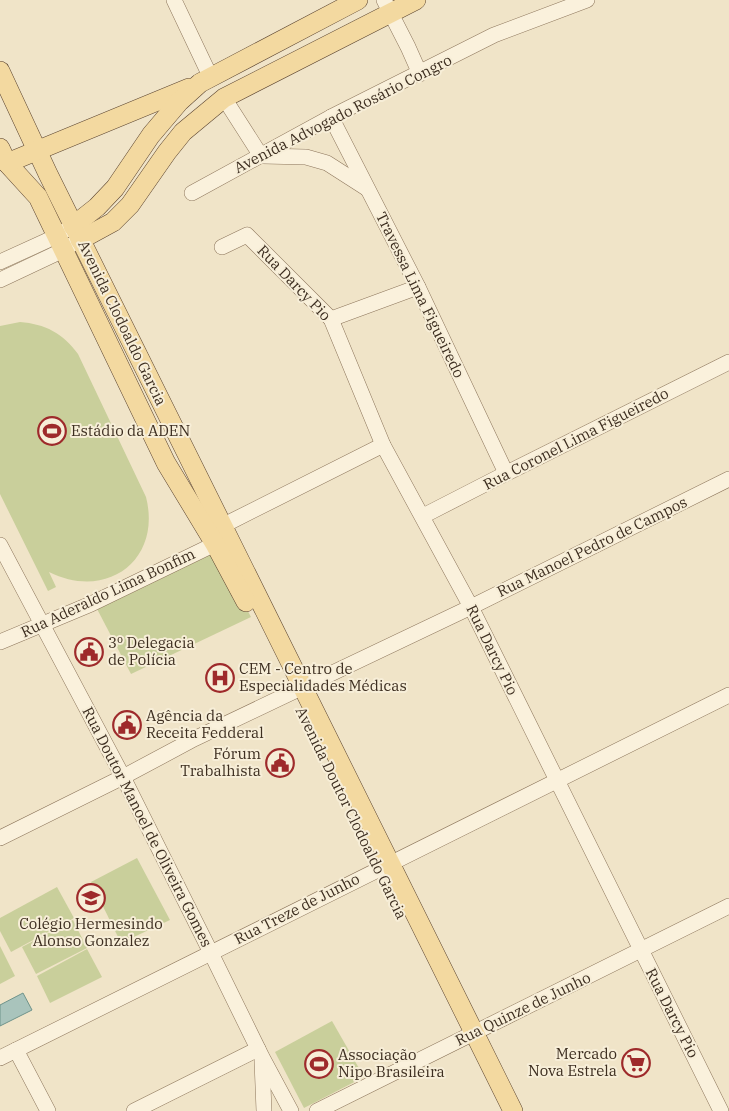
<svg xmlns="http://www.w3.org/2000/svg" width="729" height="1111" font-family="'IBM Plex Serif',serif">
  <rect width="100%" height="100%" fill="#f0e4c8"/>
  <!-- green -->
  <g fill="#c9cf9b">
    <path d="M20 322C45 324 63 333 78 354L146 497C162 560 107 601 49 572L56 587 48 591 0 494V326Z"/>
    <polygon points="214,549 251,617 131,674 96,607"/>
    <polygon points="137,858 170,920 121,943 91,882"/>
    <polygon points="57,887 74,918 11,952 0,931 0,918"/>
    <polygon points="73,920 87,948 36,974 22,947"/>
    <polygon points="0,946 15,976 0,984"/>
    <polygon points="87,949 102,977 50,1003 37,976"/>
    <polygon points="332,1021 364,1077 304,1108 275,1052"/>
  </g>
  <!-- water -->
  <polygon fill="#a9c4bc" stroke="#6f938a" points="23,993 32,1010 0,1026 0,1005"/>
  <g fill="none" stroke-linecap="round" stroke-linejoin="round">
    <defs>
      <g id="minor">
        <polyline points="174,0 211,78"/>
        <polyline points="384,0 408,47 420,74"/>
        <polyline points="224,98 261,156"/>
        <polyline points="331,117 418,287 506,473"/>
        <polyline points="263,156 306,157 327,163 366,188"/>
        <polyline points="192,193 331,117 494,35 587,0"/>
        <polyline points="222,247 247,235 331,319 383,445 471,607 721,1111"/>
        <polyline points="0,262 46,241 66,230"/>
        <polyline points="0,280 53,255 80,240"/>
        <polyline points="331,319 418,287"/>
        <polyline points="423,516 499,477 729,362"/>
        <polyline points="222,526 383,445"/>
        <polyline points="0,545 123,777 211,953 262,1057 291,1111"/>
        <polyline points="0,642 91,604 215,544"/>
        <polyline points="0,838 123,777 194,739 471,607 729,479"/>
        <polyline points="16,1050 48,1111"/>
        <polyline points="0,1058 729,695"/>
        <polyline points="262,1061 264,1111"/>
        <polyline points="134,1111 258,1049"/>
        <polyline points="317,1111 729,906"/>
      </g>
      <g id="major">
        <polyline points="0,71 48,174 513,1111"/>
        <polyline points="0,148 7,163 38,197 166,463 215,544 246,602"/>
        <polyline points="7,163 189,88"/>
        <polyline points="73,226 97,207 115,188 151,135 179,102 200,83 358,0"/>
        <polyline points="80,240 113,222 130,205 167,152 183,132 224,98 416,0"/>
      </g>
    </defs>
    <!-- minor casing -->
    <use href="#minor" stroke="#8d765c" stroke-width="16"/>
    <!-- major casing -->
    <use href="#major" stroke="#5b4430" stroke-width="20"/>
    <!-- minor -->
    <use href="#minor" stroke="#faf1dc" stroke-width="15"/>
    <!-- major -->
    <use href="#major" stroke="#f3d9a0" stroke-width="19"/>
  </g>
  <!-- icons -->
  <defs>
    <symbol id="stadium-ring" viewBox="-11 -11 22 22"><circle r="9.5" fill="#f7eed8" stroke="#9e2a2b" stroke-width="1.5"/><path d="M0-5a6.5 5 0 1 0 0 10a6.5 5 0 1 0 0-10ZM-3.5-1.8h7v3.6h-7Z" fill="#9e2a2b"/></symbol>
    <symbol id="civic-ring" viewBox="-11 -11 22 22"><circle r="9.5" fill="#f7eed8" stroke="#9e2a2b" stroke-width="1.5"/><path d="M-.6-6.5H3V-4.5H.6V-3L4-1V1h2V6H-6V1h2V-1L-.6-3ZM-1.2 2.5V6h2.4V2.5Z" fill="#9e2a2b"/></symbol>
    <symbol id="hospital-ring" viewBox="-11 -11 22 22"><circle r="9.5" fill="#f7eed8" stroke="#9e2a2b" stroke-width="1.5"/><path d="M-5-5h3v3.5h4V-5h3V5h-3V1.5h-4V5h-3Z" fill="#9e2a2b"/></symbol>
    <symbol id="school-ring" viewBox="-11 -11 22 22"><circle r="9.5" fill="#f7eed8" stroke="#9e2a2b" stroke-width="1.5"/><path d="M0-5L7-2L0 1L-7-2ZM-4 1L0 2.5L4 1V4Q0 6-4 4Z" fill="#9e2a2b"/></symbol>
    <symbol id="supermarket-ring" viewBox="-11 -11 22 22"><circle r="9.5" fill="#f7eed8" stroke="#9e2a2b" stroke-width="1.5"/><path d="M-6-5.5h2.5l.6 2H6L4.5 2H-2.5L-4.4-4H-6ZM-1.5 3.2a1.3 1.3 0 1 0 .1 0ZM3 3.2a1.3 1.3 0 1 0 .1 0Z" fill="#9e2a2b"/></symbol>
  </defs>
  <g fill-rule="evenodd">
    <use href="#stadium-ring" x="36" y="415" width="32" height="32"/>
    <use href="#civic-ring" x="73" y="636" width="32" height="32"/>
    <use href="#hospital-ring" x="204" y="662" width="32" height="32"/>
    <use href="#civic-ring" x="111" y="709" width="32" height="32"/>
    <use href="#civic-ring" x="264" y="747" width="32" height="32"/>
    <use href="#school-ring" x="75" y="882" width="32" height="32"/>
    <use href="#supermarket-ring" x="620" y="1047" width="32" height="32"/>
    <use href="#stadium-ring" x="303" y="1048" width="32" height="32"/>
  </g>
  <g text-anchor="middle" stroke-width="4" stroke-linejoin="round" paint-order="stroke">
    <!-- street labels -->
    <g font-size="15" fill="#3d2e20" stroke="#f7eed8">
      <text transform="translate(343 114) rotate(-27)" y="5">Avenida Advogado Rosário Congro</text>
      <text transform="translate(294 283) rotate(46)" y="5">Rua Darcy Pio</text>
      <text transform="translate(420 295) rotate(64)" y="5">Travessa Lima Figueiredo</text>
      <text transform="translate(122 323) rotate(64)" y="5">Avenida Clodoaldo Garcia</text>
      <text transform="translate(576 439) rotate(-27)" y="5">Rua Coronel Lima Figueiredo</text>
      <text transform="translate(592 547) rotate(-26)" y="5">Rua Manoel Pedro de Campos</text>
      <text transform="translate(108 593) rotate(-25)" y="5">Rua Aderaldo Lima Bonfim</text>
      <text transform="translate(492 650) rotate(64)" y="5">Rua Darcy Pio</text>
      <text transform="translate(351 813) rotate(64)" y="5">Avenida Doutor Clodoaldo Garcia</text>
      <text transform="translate(147 827) rotate(63)" y="5">Rua Doutor Manoel de Oliveira Gomes</text>
      <text transform="translate(297 909) rotate(-27)" y="5">Rua Treze de Junho</text>
      <text transform="translate(523 1009) rotate(-26)" y="5">Rua Quinze de Junho</text>
      <text transform="translate(672 1013) rotate(63)" y="5">Rua Darcy Pio</text>
    </g>
    <!-- poi labels -->
    <g font-size="15" fill="#3d2e20" stroke="#f7eed8" text-anchor="start">
      <text x="71" y="436">Estádio da ADEN</text>
      <text x="108" y="648">3º Delegacia<tspan x="108" dy="17">de Polícia</tspan></text>
      <text x="239" y="674">CEM - Centro de<tspan x="239" dy="17">Especialidades Médicas</tspan></text>
      <text x="146" y="721">Agência da<tspan x="146" dy="17">Receita Fedderal</tspan></text>
      <text x="261" y="759" text-anchor="end">Fórum<tspan x="261" dy="17">Trabalhista</tspan></text>
      <text x="91" y="929" text-anchor="middle">Colégio Hermesindo<tspan x="91" dy="17">Alonso Gonzalez</tspan></text>
      <text x="617" y="1059" text-anchor="end">Mercado<tspan x="617" dy="17">Nova Estrela</tspan></text>
      <text x="338" y="1060">Associação<tspan x="338" dy="17">Nipo Brasileira</tspan></text>
    </g>
  </g>
</svg>
